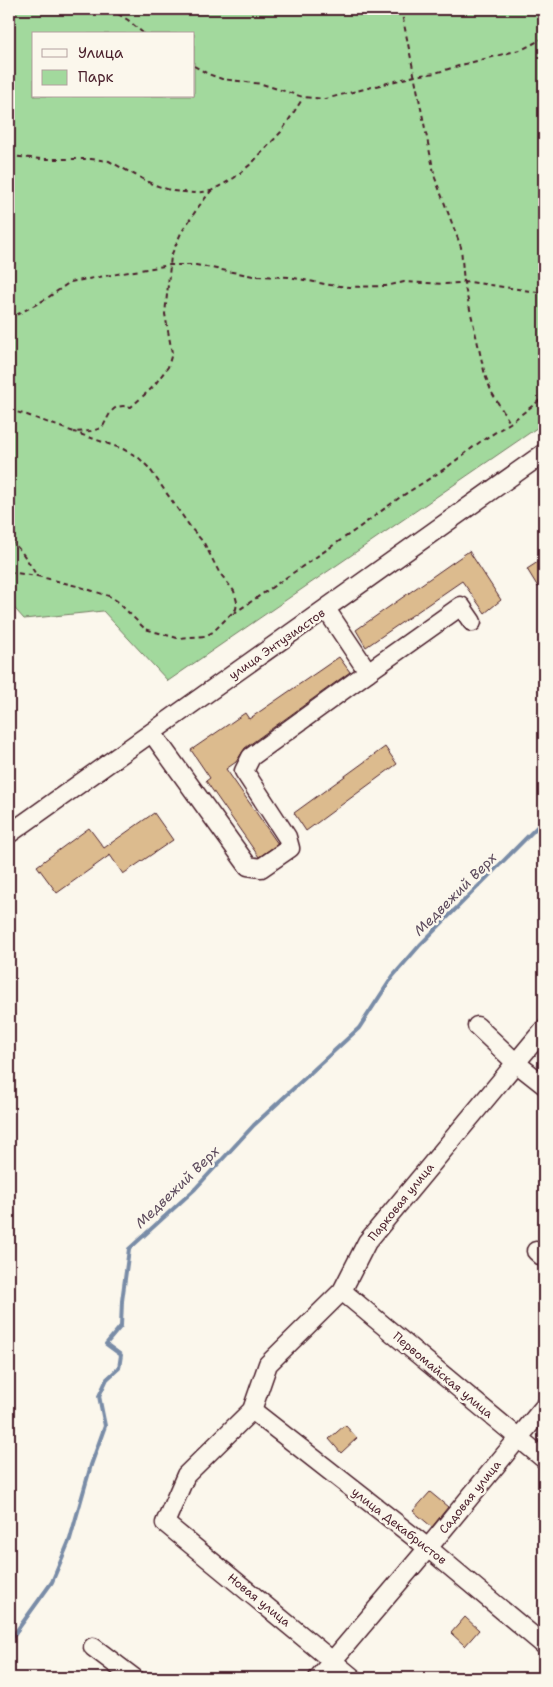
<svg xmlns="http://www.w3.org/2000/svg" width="553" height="1687" font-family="'Shantell Sans',sans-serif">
  <rect width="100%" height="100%" fill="#fbf7ec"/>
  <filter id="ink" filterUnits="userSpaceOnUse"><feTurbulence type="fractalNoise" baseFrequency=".02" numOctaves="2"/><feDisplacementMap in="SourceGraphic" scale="10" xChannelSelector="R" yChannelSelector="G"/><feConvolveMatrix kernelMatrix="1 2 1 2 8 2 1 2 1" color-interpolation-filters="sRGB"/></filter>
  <g filter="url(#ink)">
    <!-- green -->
    <path fill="#a2d99d" stroke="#767c64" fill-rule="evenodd" d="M9 9H544V423L168 681 103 611 24 619 9 602ZM34 34H194V96H34Z"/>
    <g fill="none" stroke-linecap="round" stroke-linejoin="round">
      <!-- stream -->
      <polyline stroke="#798ca7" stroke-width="4" points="9,1649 13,1636 52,1582 70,1539 91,1465 105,1426 99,1396 107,1379 119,1368 121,1355 106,1344 121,1326 122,1301 129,1249 195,1189 254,1125 359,1028 393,976 420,945 544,820"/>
    </g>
    <!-- building -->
    <g fill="#dcbb8e" stroke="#4a1f2b">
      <polygon points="469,551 501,600 485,613 462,581 366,647 356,630"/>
      <polygon points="544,558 544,583 538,587 527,569"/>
      <polygon points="339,657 350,672 245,748 236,762 226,769 278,844 259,857 206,781 210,778 191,750 245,713 249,719"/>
      <polygon points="385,747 397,764 306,831 294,813"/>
      <polygon points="154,813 173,840 123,874 110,855 57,893 37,866 89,828 104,848"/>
      <polygon points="345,1425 357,1438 341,1453 329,1439"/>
      <polygon points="430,1492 448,1507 432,1527 413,1511"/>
      <polygon points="465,1617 479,1630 465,1646 451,1633"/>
    </g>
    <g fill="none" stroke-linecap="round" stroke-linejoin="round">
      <defs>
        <g id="minor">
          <polyline points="368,672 461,606 472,622"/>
          <polyline points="152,733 248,866 261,868 290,848 287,837 244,771 251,757 368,672 326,609"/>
          <polyline points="9,834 544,453"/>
          <polyline points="477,1026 516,1063 544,1085"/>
          <polyline points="536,1251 544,1258"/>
          <polyline points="342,1291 544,1459"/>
          <polyline points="252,1410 428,1548 544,1645"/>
          <polyline points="93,1647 134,1678"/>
          <polyline points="318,1678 428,1548 544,1407"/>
          <polyline points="353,1678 165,1523 186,1475 252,1410 268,1364 342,1291 367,1242 544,1029"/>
        </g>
      </defs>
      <!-- minor casing -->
      <use href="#minor" stroke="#4a1f2b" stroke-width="21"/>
      <!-- path -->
      <g stroke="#4a1f2b" stroke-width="2" stroke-dasharray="5 4" stroke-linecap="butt">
        <polyline points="110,9 128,20 144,34"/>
        <polyline points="401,9 435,178 461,247 464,283 485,375 492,393 510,423"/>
        <polyline points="194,66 208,74 222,79 262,84 303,97 325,99 415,76 435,73 465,64 523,49 544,38"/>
        <polyline points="9,156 42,159 91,159 109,161 152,184 173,191 194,193 211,191 234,178 252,163 281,132 303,98"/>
        <polyline points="9,319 46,299 70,282 170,265 196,265 253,276 289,277 330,285 349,287 386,286 404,282 445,284 470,282 544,293"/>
        <path d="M9 410 27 415 74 432 91 431 102 428C111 413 111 403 131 407L153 387 168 367 172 353 165 314 171 256 181 233 199 206 211 191"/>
        <path d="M9 541C22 548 29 564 37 576L77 586 109 596 117 601 145 629 177 638 205 636 213 632 236 609 237 602 234 591 219 572 204 543 191 528 149 468 138 457 123 449 74 432"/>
        <polyline points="9,572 37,576"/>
        <polyline points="233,614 357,529 399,498 446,468 480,442 510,423 544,397"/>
      </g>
      <!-- minor -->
      <use href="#minor" stroke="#fbf7ec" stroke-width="18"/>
    </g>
  </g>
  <g text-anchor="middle" stroke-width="5" stroke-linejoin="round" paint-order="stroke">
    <!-- street labels -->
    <g font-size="12" fill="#4a1f2b" stroke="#fbf7ec">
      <text transform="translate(277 644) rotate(-35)" y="4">улица Энтузиастов</text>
      <text transform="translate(401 1202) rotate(-51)" y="4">Парковая улица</text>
      <text transform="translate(443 1375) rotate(40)" y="4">Первомайская улица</text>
      <text transform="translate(470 1497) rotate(-51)" y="4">Садовая улица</text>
      <text transform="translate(399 1526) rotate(38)" y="4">улица Декабристов</text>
      <text transform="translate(259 1600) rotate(39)" y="4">Новая улица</text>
    </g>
    <!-- water labels -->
    <g font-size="14" font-style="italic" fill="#5e4c5e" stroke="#fbf7ec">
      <text transform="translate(455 894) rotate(-45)" y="5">Медвежий Верх</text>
      <text transform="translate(177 1187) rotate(-44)" y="5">Медвежий Верх</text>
    </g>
  </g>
  <!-- margin -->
  <rect width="553" height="1687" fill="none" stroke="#fbf7ec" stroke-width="30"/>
  <rect x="15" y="15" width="523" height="1657" fill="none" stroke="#4a1f2b" stroke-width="2" filter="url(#ink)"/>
  <!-- legend -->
  <rect x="32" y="32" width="162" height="65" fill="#fbf7ec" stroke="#b4a19f"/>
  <rect x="42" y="49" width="25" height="8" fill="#fbf7ec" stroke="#b4a19f"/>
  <text x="78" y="58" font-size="15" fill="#4a1f2b">Улица</text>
  <rect x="42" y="70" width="25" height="15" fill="#a2d99d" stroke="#b4a19f"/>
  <text x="78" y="82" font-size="15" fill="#4a1f2b">Парк</text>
</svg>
